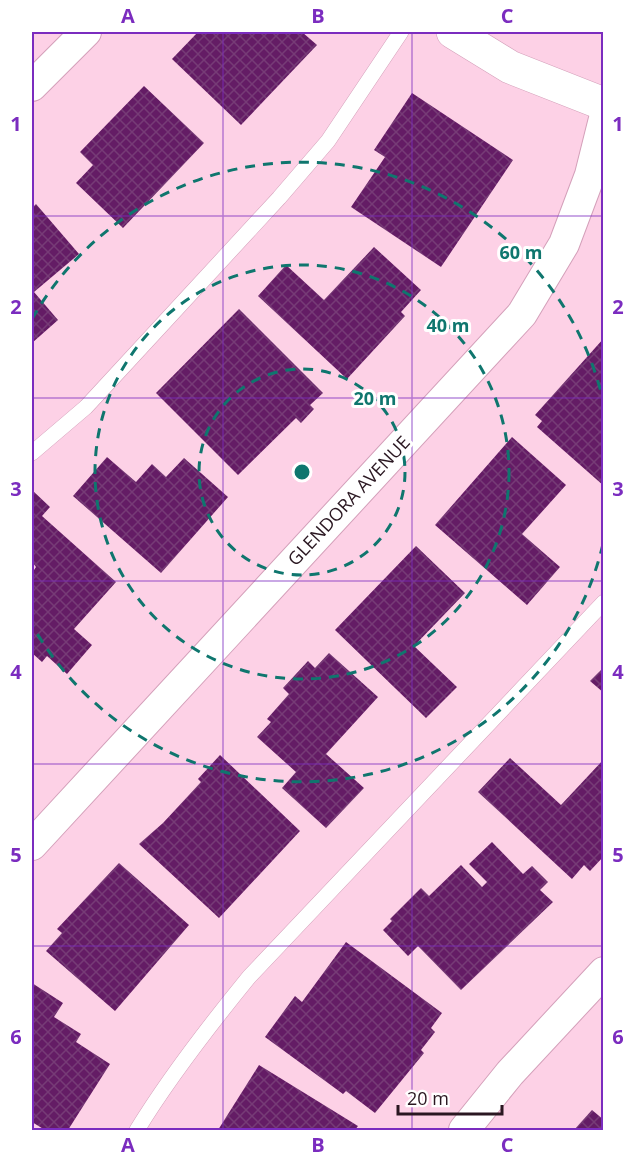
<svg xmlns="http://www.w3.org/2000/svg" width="635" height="1162" font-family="'Open Sans',sans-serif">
  <defs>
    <pattern id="building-cross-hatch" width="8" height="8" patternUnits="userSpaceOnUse" patternTransform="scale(1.5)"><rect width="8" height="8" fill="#641c65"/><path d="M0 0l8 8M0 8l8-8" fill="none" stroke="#763b76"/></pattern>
  </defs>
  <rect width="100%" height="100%" fill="#fdd1e6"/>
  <!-- building -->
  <g fill="url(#building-cross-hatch)">
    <polygon points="198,32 302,32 317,45 241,125 172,59"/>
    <polygon points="144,86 204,143 123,228 76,183 93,165 80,152"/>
    <polygon points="412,93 513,160 441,267 351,207 385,157 374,150"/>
    <polygon points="36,204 79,254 34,292 58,320 32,343 32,208"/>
    <polygon points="374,247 421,290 401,312 405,316 347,379 258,296 286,265 324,300"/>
    <polygon points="239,309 323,393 310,405 314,409 301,423 296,418 238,475 156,393"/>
    <polygon points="604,338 604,486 537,427 542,421 535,415"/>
    <polygon points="512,437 566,485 522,534 560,567 527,605 435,525"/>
    <polygon points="107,457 136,482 152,464 166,477 184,458 228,497 161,573 73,496"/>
    <polygon points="32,490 50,507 42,516 116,582 74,629 92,645 67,674 47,656 42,662 32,653 32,573 36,567 32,562"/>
    <polygon points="416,546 465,593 414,646 457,687 426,718 335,630"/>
    <polygon points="329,653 378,697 326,754 364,788 326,828 282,788 296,772 257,737 271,722 267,719 289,694 283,688 308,661 315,668"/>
    <polygon points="604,667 604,693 590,681"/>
    <polygon points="220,755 300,831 219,918 139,844 163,823 201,782 198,779"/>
    <polygon points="510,758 561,805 604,759 604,856 590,871 584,865 572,879 478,792"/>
    <polygon points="492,842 523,874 532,866 548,882 540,890 553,902 461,990 418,946 408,956 383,930 392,921 390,919 421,888 429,896 461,865 482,887 487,882 469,864"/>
    <polygon points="119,863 189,925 115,1011 46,951 62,933 57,929"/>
    <polygon points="346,942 442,1013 431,1028 435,1032 421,1050 424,1053 375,1113 346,1091 343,1094 265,1037 295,996 302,1002"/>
    <polygon points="32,983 63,1003 54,1017 81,1034 76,1042 110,1064 68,1130 45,1130 32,1122"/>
    <polygon points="259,1065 358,1126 355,1130 218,1130"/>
    <polygon points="592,1110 604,1120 604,1130 574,1130"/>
  </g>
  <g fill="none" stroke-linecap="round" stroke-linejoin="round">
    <defs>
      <g id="service">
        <polyline points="32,453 86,407 279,198 328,141 401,32"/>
        <path d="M137 1130C170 1076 209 1026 249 977L604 602"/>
      </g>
      <g id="minor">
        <polyline points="32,86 86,32"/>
        <polyline points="32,845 522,314 564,244 590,175 604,119"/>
        <polyline points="464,1130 510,1073 604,972"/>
      </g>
      <polyline id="tertiary" points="453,32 510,67 604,104"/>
    </defs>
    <!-- service casing -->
    <use href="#service" stroke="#d4a0ba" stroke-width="16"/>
    <!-- minor casing -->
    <use href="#minor" stroke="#d4a0ba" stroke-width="32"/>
    <!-- tertiary casing -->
    <use href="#tertiary" stroke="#d4a0ba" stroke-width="34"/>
    <!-- service -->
    <use href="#service" stroke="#fff" stroke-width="15"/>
    <!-- minor -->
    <use href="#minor" stroke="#fff" stroke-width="30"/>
    <!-- tertiary -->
    <use href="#tertiary" stroke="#fff" stroke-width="33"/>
  </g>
  <!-- grid -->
  <path fill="none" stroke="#7b2cbf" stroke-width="1.5" stroke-opacity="0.55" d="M223 32V1130M412 32V1130M32 216H604M32 398H604M32 581H604M32 764H604M32 946H604"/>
  <!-- distance rings -->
  <g fill="none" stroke="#0f766e" stroke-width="3" stroke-dasharray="10 8">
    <circle cx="302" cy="472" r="103"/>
    <circle cx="302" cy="472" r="207"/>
    <path d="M603 544A310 310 0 0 1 32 625M32 319A310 310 0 0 1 603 400"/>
  </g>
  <g text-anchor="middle" stroke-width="6" stroke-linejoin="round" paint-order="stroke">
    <!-- street labels -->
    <g font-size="18" fill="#2a1721" stroke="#fff">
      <text transform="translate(349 501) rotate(-47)" y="6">GLENDORA AVENUE</text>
    </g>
  </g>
  <circle cx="302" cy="472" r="9" fill="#0f766e" stroke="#fff" stroke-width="3"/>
  <g font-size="18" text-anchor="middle" font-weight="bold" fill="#0f766e" stroke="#fff" stroke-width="6" stroke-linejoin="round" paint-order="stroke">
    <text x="521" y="259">60 m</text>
    <text x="448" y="332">40 m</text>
    <text x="375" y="405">20 m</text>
  </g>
  <!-- border -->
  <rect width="635" height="1162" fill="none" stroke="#ffffff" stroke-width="66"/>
  <!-- scale -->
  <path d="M398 1105v9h104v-9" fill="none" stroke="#2a1721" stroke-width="3"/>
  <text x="407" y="1105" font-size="18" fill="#2a1721" stroke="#ffffff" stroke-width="4.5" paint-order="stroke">20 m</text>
  <rect x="33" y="33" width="569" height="1096" fill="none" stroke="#7b2cbf" stroke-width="2"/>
  <g font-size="20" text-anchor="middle" font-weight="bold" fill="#7b2cbf">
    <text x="128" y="23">A</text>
    <text x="318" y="23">B</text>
    <text x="507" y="23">C</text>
    <text x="16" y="131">1</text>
    <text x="618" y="131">1</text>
    <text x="16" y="314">2</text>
    <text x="618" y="314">2</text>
    <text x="16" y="496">3</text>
    <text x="618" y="496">3</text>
    <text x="16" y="679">4</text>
    <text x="618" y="679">4</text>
    <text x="16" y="862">5</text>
    <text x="618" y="862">5</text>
    <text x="16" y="1044">6</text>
    <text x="618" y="1044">6</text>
    <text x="128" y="1152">A</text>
    <text x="318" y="1152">B</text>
    <text x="507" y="1152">C</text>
  </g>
</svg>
